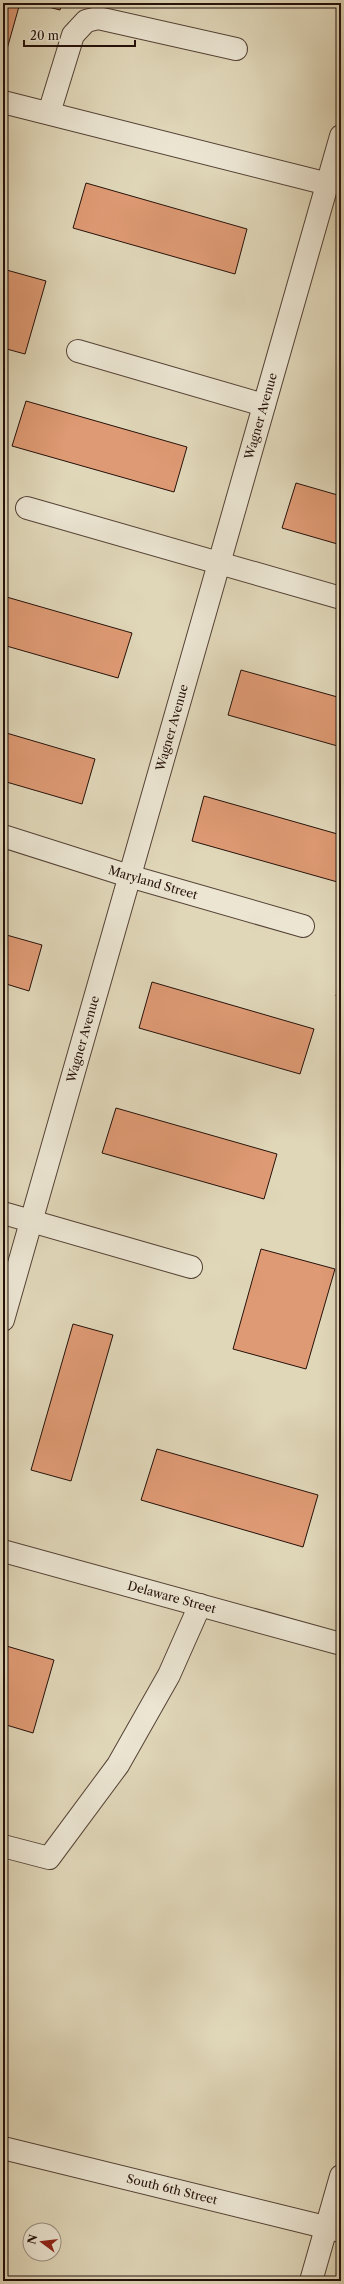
<svg xmlns="http://www.w3.org/2000/svg" width="344" height="2284" font-family="'Libre Caslon Text',serif">
  <rect width="100%" height="100%" fill="#e0d7b9"/>
  <filter id="stains"><feTurbulence type="fractalNoise" baseFrequency=".005" numOctaves="4"/><feColorMatrix values="0 0 0 0 .2 0 0 0 0 .09 0 0 0 0 .02 0 0 0 .5 -.17"/></filter>
  <radialGradient id="worn" r=".72"><stop offset=".6" stop-color="#630" stop-opacity="0"/><stop offset="1" stop-color="#630" stop-opacity=".3"/></radialGradient>
  <!-- building -->
  <g fill="#de9a74" stroke="#25110a">
    <polygon points="3,3 20,3 7,49 3,48"/>
    <polygon points="33,3 62,3 60,10"/>
    <polygon points="86,183 247,229 235,274 73,228"/>
    <polygon points="3,269 46,281 25,354 3,348"/>
    <polygon points="26,401 187,447 174,492 12,446"/>
    <polygon points="296,483 341,496 341,545 282,528"/>
    <polygon points="3,596 132,633 118,678 3,645"/>
    <polygon points="241,670 341,698 341,747 228,715"/>
    <polygon points="3,732 95,759 82,804 3,781"/>
    <polygon points="204,796 341,835 341,883 192,841"/>
    <polygon points="3,934 42,945 29,991 3,983"/>
    <polygon points="341,978 341,998 336,996"/>
    <polygon points="152,982 314,1029 300,1074 139,1028"/>
    <polygon points="116,1108 277,1154 264,1199 102,1153"/>
    <polygon points="261,1249 335,1269 306,1369 233,1349"/>
    <polygon points="73,1324 113,1335 71,1481 31,1470"/>
    <polygon points="157,1449 318,1495 303,1547 141,1500"/>
    <polygon points="3,1645 54,1660 33,1733 3,1724"/>
  </g>
  <g fill="none" stroke-linecap="round" stroke-linejoin="round">
    <defs>
      <g id="minor">
        <polyline points="3,102 328,184"/>
        <polyline points="49,113 73,35 86,21 98,18 236,49"/>
        <polyline points="78,351 264,405"/>
        <polyline points="27,508 341,598"/>
        <path id="s1" d="M3 836 129 876 303 926"/>
        <polyline points="3,1213 191,1267"/>
        <path id="s2" d="M3 1320 341 136"/>
        <path id="s3" d="M3 1551 341 1644"/>
        <polyline points="3,1846 49,1858 118,1765 169,1675 200,1605"/>
        <path id="s4" d="M3 2148 341 2231"/>
        <polyline points="311,2281 341,2176"/>
      </g>
    </defs>
    <!-- minor casing -->
    <use href="#minor" stroke="#544236" stroke-width="24"/>
    <!-- minor -->
    <use href="#minor" stroke="#ebe5d2" stroke-width="22"/>
  </g>
  <g text-anchor="middle" stroke-width="3" stroke-linejoin="round" paint-order="stroke">
    <!-- street labels -->
    <g font-size="12" fill="#25110a" stroke="#ebe5d2">
      <text dy="4" stroke="none"><textPath href="#s2" startOffset="940">Wagner Avenue</textPath></text>
      <text dy="4" stroke="none"><textPath href="#s2" startOffset="616">Wagner Avenue</textPath></text>
      <text dy="4" stroke="none"><textPath href="#s1" startOffset="157">Maryland Street</textPath></text>
      <text dy="4" stroke="none"><textPath href="#s2" startOffset="292">Wagner Avenue</textPath></text>
      <text dy="4" stroke="none"><textPath href="#s3" startOffset="175">Delaware Street</textPath></text>
      <text dy="4" stroke="none"><textPath href="#s4" startOffset="174">South 6th Street</textPath></text>
    </g>
  </g>
  <!-- margin -->
  <rect width="344" height="2284" fill="none" stroke="#e0d7b9" stroke-width="16"/>
  <rect x="4" y="4" width="336" height="2276" fill="none" stroke="#25110a" stroke-width="2"/>
  <rect x="8" y="8" width="328" height="2268" fill="none" stroke="#25110a"/>
  <!-- north arrow -->
  <g transform="translate(42 2242) rotate(285)"><circle r="19" fill="#ebe5d2" stroke="#9c9082"/>
  <path d="M0-3L7 15L0 10L-7 15Z" fill="#8f2418"/>
  <text y="-6" font-size="11" font-weight="bold" text-anchor="middle" fill="#25110a">N</text>
  </g>
  <!-- scale -->
  <path d="M24 40v6h111v-6" fill="none" stroke="#25110a" stroke-width="2"/>
  <text x="30" y="40" font-size="12" fill="#25110a" stroke="#ebe5d2" stroke-width="3" paint-order="stroke">20 m</text>
  <rect width="100%" height="100%" filter="url(#stains)"/>
  <rect width="100%" height="100%" fill="url(#worn)"/>
</svg>
